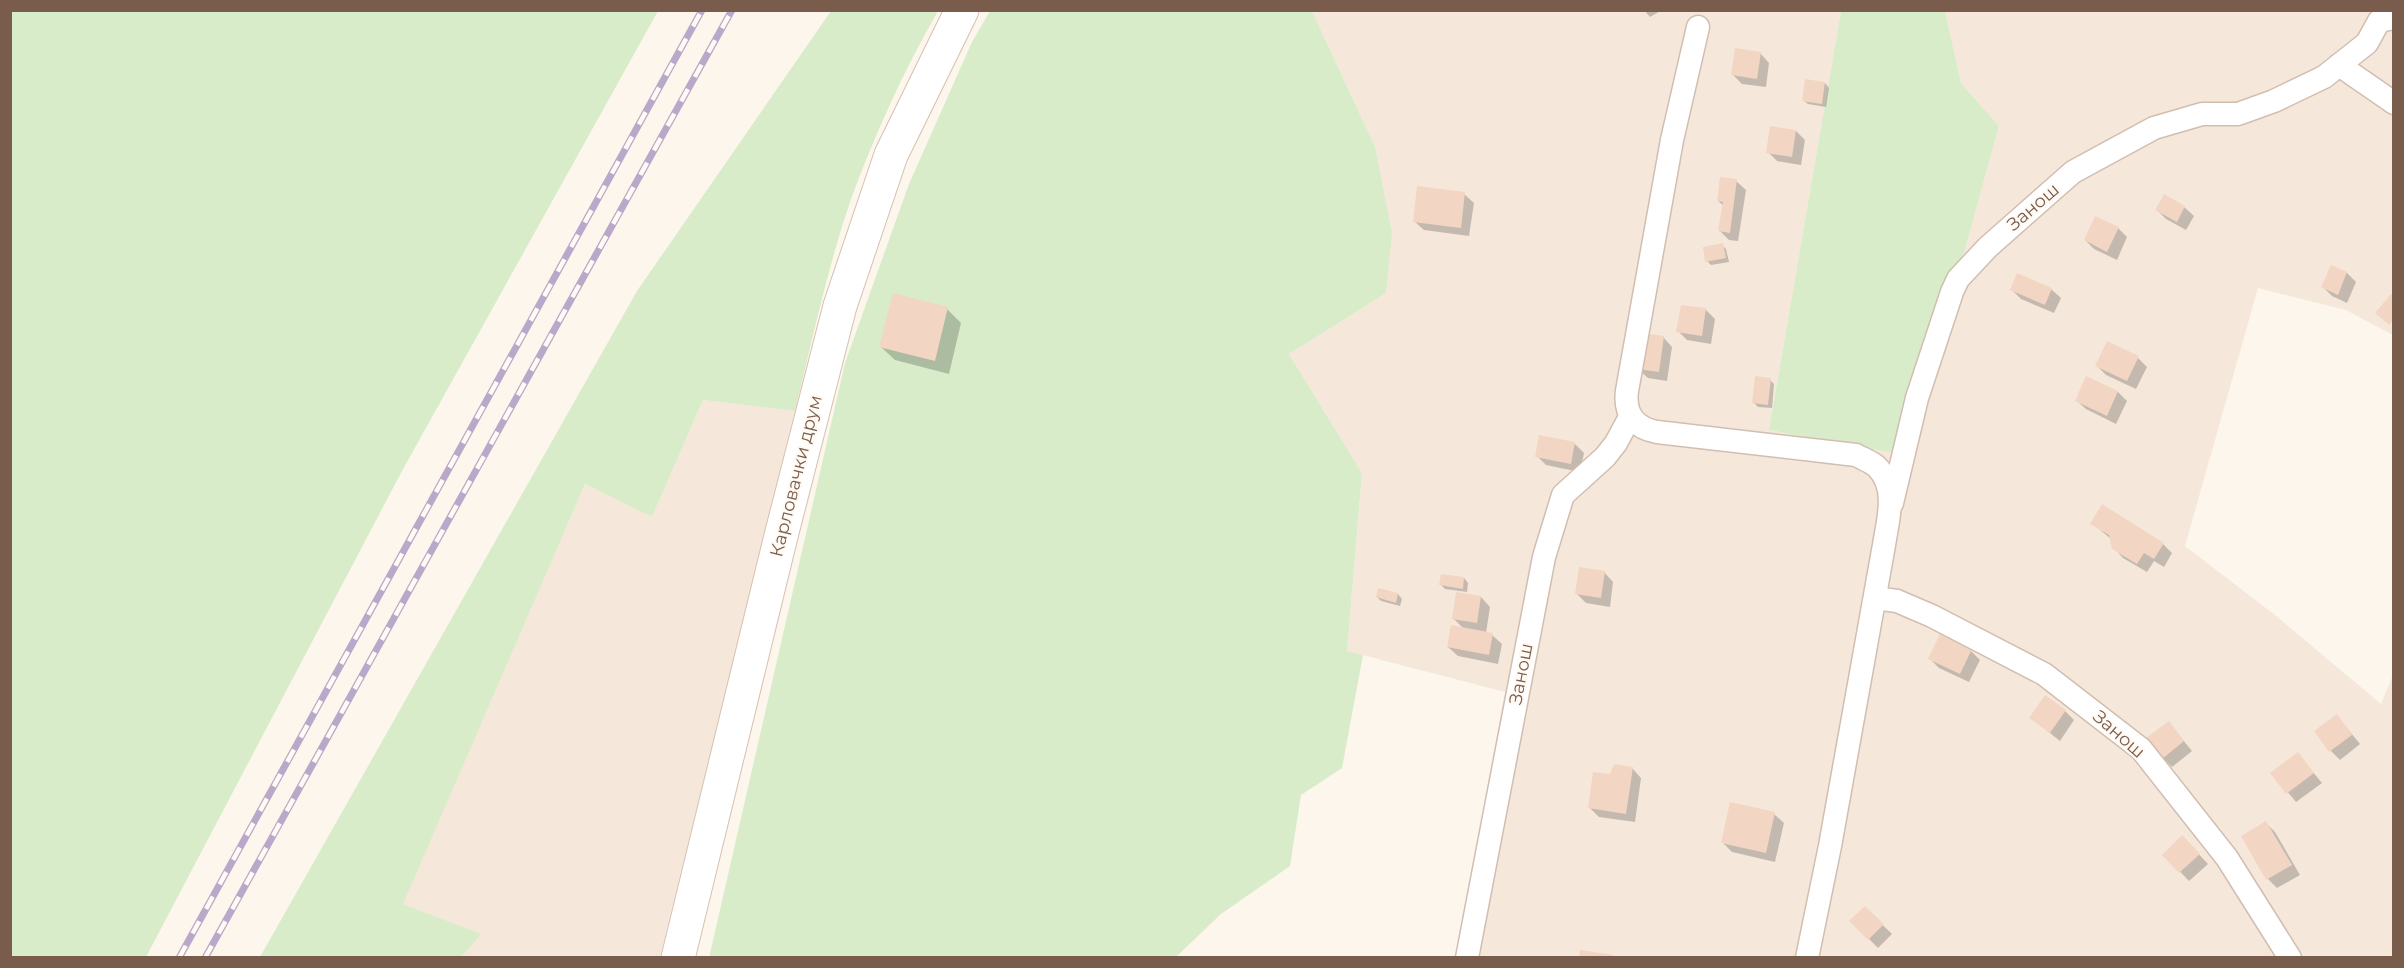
<svg xmlns="http://www.w3.org/2000/svg" width="2404" height="968" font-family="Montserrat,sans-serif">
  <rect width="100%" height="100%" fill="#fdf6ec"/>
  <!-- residential -->
  <g fill="#f5e8da">
    <polygon points="1312,11 1841,11 1769,430 1894,453 1926,332 1964,253 1999,126 1961,83 1945,11 2393,11 2393,335 2346,310 2258,288 2185,546 2275,615 2381,704 2393,675 2393,957 1457,957 1505,692 1347,651 1362,473 1289,354 1386,293 1375,147"/>
    <polygon points="703,400 795,411 660,957 461,957 480,934 402,904 585,484 652,517"/>
  </g>
  <!-- green -->
  <g fill="#d8ecc9">
    <polygon points="10,11 658,11 402,471 146,957 11,957"/>
    <path d="M831 11H938C903 72 874 136 850 202 827 270 812 341 795 411L703 400 652 517 585 484 403 904 481 934 461 957H260L637 291Z"/>
    <polygon points="990,11 1312,11 1375,147 1392,233 1386,293 1289,354 1362,473 1347,651 1363,655 1342,768 1301,795 1290,866 1221,914 1176,957 709,958 845,363 909,184 972,42"/>
    <polygon points="1841,11 1945,11 1961,83 1999,126 1964,253 1926,332 1894,453 1769,430"/>
  </g>
  <!-- shadow -->
  <g fill="#0003">
    <polygon points="1644,10 1662,10 1650,17"/>
    <polygon points="1760,53 1769,63 1766,87 1742,84 1733,75"/>
    <polygon points="1825,83 1829,88 1826,107 1808,104 1803,100"/>
    <polygon points="1796,131 1805,140 1801,165 1777,161 1768,152"/>
    <polygon points="1736,181 1746,190 1738,241 1729,240 1720,231 1724,206 1718,201"/>
    <polygon points="1464,194 1474,203 1469,236 1424,230 1414,221"/>
    <polygon points="2164,196 2184,207 2194,216 2186,230 2166,219 2157,210"/>
    <polygon points="2118,228 2127,237 2117,260 2094,249 2085,240"/>
    <polygon points="1722,245 1726,249 1729,262 1711,265 1707,261"/>
    <polygon points="2332,267 2347,273 2356,282 2347,303 2332,296 2323,287"/>
    <polygon points="2051,289 2061,298 2054,313 2021,299 2012,290"/>
    <polygon points="947,309 961,323 949,374 895,360 881,347"/>
    <polygon points="1706,310 1715,319 1711,344 1687,340 1678,331"/>
    <polygon points="1663,337 1672,347 1667,381 1648,378 1638,369"/>
    <polygon points="2138,358 2147,367 2136,389 2106,375 2097,366"/>
    <polygon points="2087,378 2118,392 2127,401 2116,424 2086,409 2076,400"/>
    <polygon points="1770,380 1774,384 1772,408 1758,407 1754,403"/>
    <polygon points="1575,444 1584,453 1580,472 1546,465 1537,456"/>
    <polygon points="2092,523 2163,544 2172,553 2164,567 2154,561 2147,572 2123,558 2114,548 2111,539"/>
    <polygon points="1604,572 1613,582 1610,607 1586,603 1577,594"/>
    <polygon points="1464,578 1468,583 1467,592 1445,589 1441,585"/>
    <polygon points="1379,590 1398,594 1402,599 1400,606 1381,601 1377,597"/>
    <polygon points="1481,597 1490,607 1486,633 1492,635 1502,644 1498,664 1458,656 1448,647 1464,629 1453,618"/>
    <polygon points="1971,651 1980,660 1969,682 1939,668 1930,659"/>
    <polygon points="2065,711 2074,720 2060,741 2031,718"/>
    <polygon points="2337,716 2360,744 2340,760 2331,751"/>
    <polygon points="2169,723 2192,751 2172,767 2163,758"/>
    <polygon points="2298,754 2322,783 2296,802 2272,773"/>
    <polygon points="1632,768 1641,778 1635,822 1599,817 1590,808 1611,776"/>
    <polygon points="1774,814 1784,823 1775,862 1732,852 1723,843"/>
    <polygon points="2266,823 2275,832 2300,875 2277,888 2268,879"/>
    <polygon points="2191,846 2208,864 2189,881 2164,855"/>
    <polygon points="1865,908 1892,934 1878,948 1851,921"/>
  </g>
  <!-- building -->
  <g fill="#f3d5c3">
    <polygon points="1735,48 1761,52 1757,79 1731,75"/>
    <polygon points="1805,79 1825,82 1822,104 1802,101"/>
    <polygon points="1770,126 1796,130 1792,157 1766,153"/>
    <polygon points="1720,177 1737,179 1730,233 1718,231 1723,202 1717,201"/>
    <polygon points="1417,186 1465,192 1461,228 1413,222"/>
    <polygon points="2164,194 2185,206 2177,222 2155,210"/>
    <polygon points="2095,216 2119,227 2107,252 2084,240"/>
    <polygon points="1723,243 1726,258 1705,262 1703,247"/>
    <polygon points="2331,265 2347,272 2338,295 2321,287"/>
    <polygon points="2017,273 2052,288 2045,305 2010,290"/>
    <polygon points="893,293 948,307 935,361 879,347"/>
    <polygon points="2391,294 2394,296 2394,319 2389,325 2375,313"/>
    <polygon points="1681,305 1706,308 1702,336 1676,332"/>
    <polygon points="1642,333 1664,336 1659,372 1637,369"/>
    <polygon points="2107,341 2139,356 2127,381 2095,366"/>
    <polygon points="1755,376 1771,378 1768,405 1752,403"/>
    <polygon points="2086,376 2118,391 2107,416 2075,401"/>
    <polygon points="1539,435 1575,442 1571,464 1535,457"/>
    <polygon points="2102,504 2164,543 2154,559 2144,553 2137,564 2112,549 2109,535 2090,524"/>
    <polygon points="1579,567 1605,571 1601,598 1575,594"/>
    <polygon points="1441,574 1464,577 1463,589 1439,585"/>
    <polygon points="1378,588 1398,593 1396,603 1376,597"/>
    <polygon points="1456,592 1481,596 1477,623 1452,619"/>
    <polygon points="1451,625 1493,633 1489,655 1447,647"/>
    <polygon points="1940,634 1972,649 1960,674 1928,659"/>
    <polygon points="2045,695 2066,710 2050,733 2029,718"/>
    <polygon points="2337,714 2352,735 2329,752 2314,731"/>
    <polygon points="2169,721 2184,741 2162,759 2146,738"/>
    <polygon points="2298,752 2314,773 2286,794 2270,773"/>
    <polygon points="1614,764 1633,767 1626,814 1588,808 1593,772 1610,774"/>
    <polygon points="1730,802 1775,812 1766,853 1721,843"/>
    <polygon points="2266,821 2292,865 2266,880 2241,836"/>
    <polygon points="2182,835 2200,854 2179,873 2162,855"/>
    <polygon points="1865,906 1884,924 1868,940 1849,921"/>
    <polygon points="1580,950 1613,955 1613,958 1579,958"/>
  </g>
  <g fill="none" stroke-linecap="round" stroke-linejoin="round">
    <defs>
      <g id="street">
        <path d="M1698 27 1672 140 1627 391C1624 414 1635 428 1657 432L1856 455C1863 459 1872 462 1877 467 1898 488 1888 519 1884 545L1830 846 1807 958"/>
        <polyline points="2339,65 2394,103"/>
        <polyline points="1892,503 1917,398 1952,292 1958,279 1988,247 2073,172 2154,128 2202,114 2238,114 2274,101 2324,77 2367,43 2379,21 2394,18"/>
        <polyline points="1875,598 1897,601 1932,616 2044,674 2141,749 2227,858 2290,958"/>
        <polyline points="1467,958 1544,557 1563,495 1605,457 1616,443 1630,417"/>
      </g>
      <polyline id="secondary" points="678,958 781,536 840,306 891,155 962,10"/>
    </defs>
    <!-- street casing -->
    <use href="#street" stroke="#d1beb0" stroke-width="25"/>
    <!-- secondary casing -->
    <use href="#secondary" stroke="#d6c0b0" stroke-width="35"/>
    <!-- street -->
    <use href="#street" stroke="#fff" stroke-width="22"/>
    <!-- secondary -->
    <use href="#secondary" stroke="#fff" stroke-width="33"/>
    <defs>
      <g id="rail">
        <polyline points="179,958 702,10"/>
        <polyline points="205,958 732,10"/>
      </g>
    </defs>
    <!-- rail casing -->
    <use href="#rail" stroke="#b9a8c9" stroke-width="7"/>
    <!-- rail -->
    <use href="#rail" stroke="#fffaf3" stroke-width="4.5" stroke-dasharray="14" stroke-linecap="butt"/>
  </g>
  <g text-anchor="middle" stroke-width="4.5" stroke-linejoin="round" paint-order="stroke">
    <!-- street labels -->
    <g font-size="18" fill="#7a5c4d" stroke="#fffaf3">
      <text transform="translate(2033 207) rotate(-41)" y="6">Занош</text>
      <text transform="translate(796 476) rotate(-76)" y="6">Карловачки друм</text>
      <text transform="translate(1521 674) rotate(-79)" y="6">Занош</text>
      <text transform="translate(2119 734) rotate(41)" y="6">Занош</text>
    </g>
  </g>
  <!-- border -->
  <rect width="2404" height="968" fill="none" stroke="#7a5c4d" stroke-width="24"/>
</svg>
